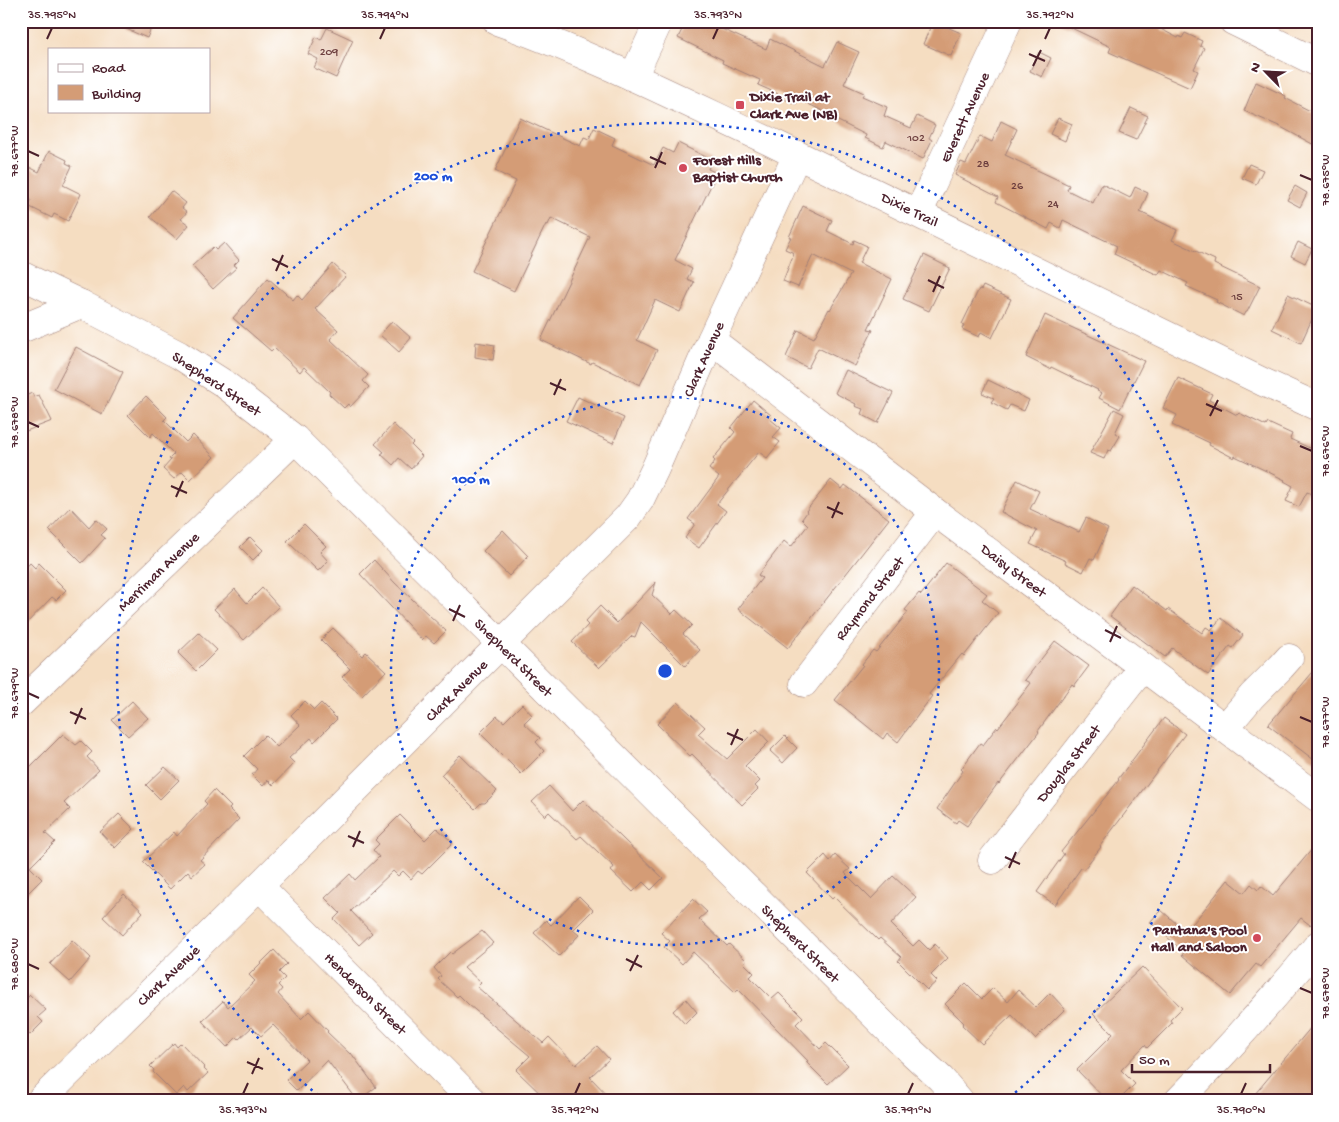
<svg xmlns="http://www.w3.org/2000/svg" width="1339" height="1122" font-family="'Gochi Hand',sans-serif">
  <rect width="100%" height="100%" fill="#fff"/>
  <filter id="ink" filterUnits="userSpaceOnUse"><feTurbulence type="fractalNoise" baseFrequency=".02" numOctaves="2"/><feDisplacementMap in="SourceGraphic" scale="10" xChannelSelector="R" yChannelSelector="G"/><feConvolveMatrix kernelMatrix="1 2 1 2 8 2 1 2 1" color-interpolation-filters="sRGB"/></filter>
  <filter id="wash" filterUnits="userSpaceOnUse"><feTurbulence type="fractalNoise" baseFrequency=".0096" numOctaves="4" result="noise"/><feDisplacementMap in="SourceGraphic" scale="20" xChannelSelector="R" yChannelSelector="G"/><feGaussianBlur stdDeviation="1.12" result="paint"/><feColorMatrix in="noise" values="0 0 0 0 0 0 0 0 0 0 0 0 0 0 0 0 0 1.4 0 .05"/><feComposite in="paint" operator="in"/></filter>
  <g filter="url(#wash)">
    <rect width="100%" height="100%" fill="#f5ddc1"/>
    <g id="blocks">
      <!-- building -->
      <g fill="#d49c76">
        <polygon points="108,21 154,21 147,38"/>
        <polygon points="686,21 704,21 766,49 770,39 825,66 837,42 859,52 844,84 864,93 862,96 887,107 884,116 911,128 917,116 935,125 929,138 932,140 923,159 886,141 883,147 865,138 866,135 826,115 827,113 798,99 796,104 782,98 783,96 758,85 760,80 722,63 723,60 678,38"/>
        <polygon points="933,21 961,33 951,56 923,44"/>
        <polygon points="1057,21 1145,21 1178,38 1179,36 1182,38 1185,33 1202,41 1200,46 1204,48 1194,69 1198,71 1190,88 1109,52 1111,47"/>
        <polygon points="327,28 353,40 336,78 314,68 318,59 308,54 316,37 321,40"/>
        <polygon points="1039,52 1051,58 1042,77 1030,71"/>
        <polygon points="1256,82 1286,96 1285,98 1318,115 1318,147 1279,126 1244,111"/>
        <polygon points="1131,108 1148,116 1136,140 1119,133"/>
        <polygon points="520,118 580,146 584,137 589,139 594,128 615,138 612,145 654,165 663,148 673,153 678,143 712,160 708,169 717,173 675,260 692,269 687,279 694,282 680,312 655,300 637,340 657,350 640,385 592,362 591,364 541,340 590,237 551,218 548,225 546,224 514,291 472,271 516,181 495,171"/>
        <polygon points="1058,118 1072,124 1065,141 1050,134"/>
        <polygon points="1001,121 1017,129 1005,155 1069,185 1067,190 1093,203 1102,184 1130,198 1135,187 1148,193 1140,212 1177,230 1172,240 1215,260 1214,264 1260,286 1247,312 1246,312 1244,316 1216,302 1217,300 1186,286 1188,283 1161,270 1158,275 1114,254 1117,246 1063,220 1060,228 1051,223 1048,229 996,202 998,197 955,175 961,162 966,164 980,136 992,142"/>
        <polygon points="49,151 67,160 66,163 72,166 63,185 81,194 68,221 54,214 52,218 28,206 31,200 21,195 21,183 29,167 39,172"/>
        <polygon points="1249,164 1263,170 1256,184 1242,178"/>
        <polygon points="1295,186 1307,193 1300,207 1287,200"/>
        <polygon points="171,191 186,203 182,208 187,212 181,219 189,225 177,239 150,217"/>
        <polygon points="803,206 832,220 827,231 853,244 854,240 867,246 859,263 892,279 868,329 873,330 855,366 818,348 808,368 786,357 798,330 814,338 829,309 830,310 851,274 813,255 798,287 783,281 794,253 785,249 791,237 789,237"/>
        <polygon points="1298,242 1312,249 1305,263 1291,256"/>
        <polygon points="224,243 239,260 234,265 237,267 213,289 192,266 213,247 216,250"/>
        <polygon points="924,255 950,268 929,311 903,299"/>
        <polygon points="333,264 346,276 315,309 338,330 330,339 368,375 363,381 369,387 350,407 348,404 344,408 329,394 330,392 304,367 300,372 274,348 271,351 233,318 268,278 293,300 297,295 302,300"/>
        <polygon points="983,286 1011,299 992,338 981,332 979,337 962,329 964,325 962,324 979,289 981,290"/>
        <polygon points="1288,294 1317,308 1301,343 1272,329"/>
        <polygon points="1045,315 1144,361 1120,409 1099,398 1102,393 1097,391 1098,390 1051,367 1050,369 1026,357"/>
        <polygon points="392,321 411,338 399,352 380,335"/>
        <polygon points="476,342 495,345 493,360 475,357"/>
        <polygon points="76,347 123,372 102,414 54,389"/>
        <polygon points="846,370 893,393 878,423 861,414 863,409 855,406 856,404 835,393"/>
        <polygon points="1178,378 1212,394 1209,400 1237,415 1239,413 1266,426 1268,423 1292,434 1290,439 1318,452 1318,481 1312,494 1307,492 1299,507 1286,501 1293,486 1284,481 1285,480 1235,456 1234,458 1209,445 1210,443 1172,425 1177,415 1163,408"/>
        <polygon points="988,380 1029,400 1024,411 1010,405 1007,410 991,402 994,398 982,393"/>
        <polygon points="32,393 34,397 39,395 52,421 21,433 21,398"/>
        <polygon points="146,396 167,417 164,420 186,442 193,435 214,457 190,480 182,472 174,479 163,469 171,460 169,459 174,454 153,433 150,437 128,415"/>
        <polygon points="578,397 624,418 613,443 566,421"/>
        <polygon points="753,400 772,416 770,419 781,428 773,437 780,442 767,458 759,452 717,504 726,511 699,548 685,538 695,524 688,519 719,477 709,469 715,461 713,459 735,432 731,428"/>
        <polygon points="1114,409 1124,414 1115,433 1120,436 1111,451 1108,450 1104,459 1090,453"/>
        <polygon points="393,424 413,443 411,445 422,456 411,469 399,458 393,465 381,454 384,452 375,444"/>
        <polygon points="831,480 842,489 845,485 889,519 788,648 738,609 762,578 758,575 784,541 791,547 808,525 802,519 807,512 806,511"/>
        <polygon points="1017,480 1039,491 1030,509 1079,532 1086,518 1108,529 1094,560 1090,558 1083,572 1065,563 1066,561 1030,544 1037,531 1001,512"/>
        <polygon points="70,507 89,527 96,519 107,529 101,535 105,538 82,563 49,530"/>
        <polygon points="304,524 326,546 320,552 328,561 318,571 287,541"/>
        <polygon points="503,530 528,556 509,576 483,551"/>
        <polygon points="250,537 263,550 253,560 240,547"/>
        <polygon points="374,560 395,583 446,631 434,643 426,636 422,640 360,574"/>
        <polygon points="30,563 35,568 39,563 66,590 56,600 52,597 21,629 21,573"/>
        <polygon points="946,563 987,594 982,600 998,613 964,656 962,654 929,694 932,696 898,742 887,733 883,739 835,700 863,665 862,664 873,650 876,652 908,612 905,610 919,593 921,595"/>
        <polygon points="656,582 652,595 672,614 676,610 692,625 683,634 700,650 685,666 641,622 635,637 632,636 599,668 572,642 588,625 585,622 600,606 617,623"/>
        <polygon points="1132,585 1167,611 1168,609 1202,633 1206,627 1211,630 1221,618 1243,635 1233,648 1230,646 1208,675 1172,648 1165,657 1110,616"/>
        <polygon points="262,588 279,607 244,640 214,609 235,589 247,603"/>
        <polygon points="333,628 362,656 366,652 386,671 362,696 342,677 350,669 321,640"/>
        <polygon points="199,633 217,650 196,671 178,653"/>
        <polygon points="1055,641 1089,666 1074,686 1072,684 1038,731 1039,732 1033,740 999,784 998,783 967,826 958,820 956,823 937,809 963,771 961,769 980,743 983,745 997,727 998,728 1019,701 1018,700 1031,683 1025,680"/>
        <polygon points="1318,666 1318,763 1268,725"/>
        <polygon points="132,701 148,718 128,736 112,720"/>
        <polygon points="305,701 314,710 321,703 337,719 314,742 311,738 289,758 294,763 273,785 268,780 263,786 252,775 257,769 244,756 265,735 277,747 300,725 291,715"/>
        <polygon points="678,702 705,727 698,734 727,759 757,729 769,742 745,766 760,781 755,786 758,789 742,805 692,754 690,756 657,724"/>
        <polygon points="522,704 532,715 524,723 540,738 536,742 544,751 521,774 480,733 497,716 504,722"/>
        <polygon points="1164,718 1185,734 1129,808 1100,846 1101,847 1084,869 1081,868 1055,905 1037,892 1064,854 1061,852 1119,780 1118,779"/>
        <polygon points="63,734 76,745 81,741 92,752 87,757 99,770 64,803 70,809 45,833 55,842 30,867 42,879 21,900 21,776"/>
        <polygon points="785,736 797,748 783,763 770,751"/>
        <polygon points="460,755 497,791 485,803 481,803 475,809 441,775"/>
        <polygon points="165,767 179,780 160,799 146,785"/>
        <polygon points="549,786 572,811 583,800 663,878 651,890 643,882 633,892 611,871 614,867 581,836 577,839 549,812 545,816 532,802"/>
        <polygon points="214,790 231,807 229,809 239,819 200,860 205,864 192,876 188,871 170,889 143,862 174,832 177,836 207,804 204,801"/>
        <polygon points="119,814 134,829 115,848 100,832"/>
        <polygon points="400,815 425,840 437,828 453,843 422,874 418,871 411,879 403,871 398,876 393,871 351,911 372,933 359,945 334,919 340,913 325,898 350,874 355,880 379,857 373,850 379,844 375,840"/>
        <polygon points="1318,842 1318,917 1310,925 1301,918 1260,967 1256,964 1230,995 1182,955 1184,952 1150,922 1161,910 1186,932 1228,880 1244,893 1251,884 1258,890 1261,886 1273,896"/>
        <polygon points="825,855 830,861 835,855 850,869 845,873 871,899 893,876 916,897 891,924 913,946 919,940 929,950 935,944 948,958 931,975 937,981 927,990 898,961 901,957 880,938 878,940 834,897 832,899 807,873"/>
        <polygon points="124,894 143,912 122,935 103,917"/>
        <polygon points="579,896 593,910 573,930 579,935 559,956 534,933 546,920 551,925"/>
        <polygon points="693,899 707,912 699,919 727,946 729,944 746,960 744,963 754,973 750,977 772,999 779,993 803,1017 796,1024 820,1049 826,1043 848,1065 828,1084 806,1062 808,1061 738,989 735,992 693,952 682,964 664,947 670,941 661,933"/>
        <polygon points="482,931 493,943 464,967 481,983 477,987 543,1043 549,1037 576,1065 597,1046 609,1059 590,1077 613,1101 548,1101 516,1070 530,1056 469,1005 459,995 457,997 438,979 441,976 434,968 450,952 452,954"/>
        <polygon points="72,940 91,958 70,982 50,964"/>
        <polygon points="274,950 287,964 279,972 285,978 278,985 282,989 278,994 301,1019 309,1011 328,1031 327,1032 350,1054 351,1053 376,1087 358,1101 327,1060 297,1091 286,1080 307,1060 273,1025 261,1036 252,1027 239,1039 237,1037 227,1047 202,1021 223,1001 228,1007 255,981 249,975"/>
        <polygon points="1142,967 1182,1008 1170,1020 1172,1023 1147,1048 1145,1045 1121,1070 1135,1084 1118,1101 1107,1101 1077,1070 1113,1034 1093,1014"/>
        <polygon points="966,983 982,999 993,988 1008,1002 1018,990 1036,1007 1050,993 1065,1009 1035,1039 1012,1015 982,1044 962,1025 964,1023 945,1004"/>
        <polygon points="30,995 46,1010 38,1017 43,1022 30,1035 21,1027 21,1004"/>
        <polygon points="686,999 697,1012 685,1024 673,1011"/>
        <polygon points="1318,1019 1318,1101 1249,1101"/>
        <polygon points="174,1043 177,1047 181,1043 204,1067 203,1068 208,1073 188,1092 184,1087 176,1095 153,1072 154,1070 150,1066"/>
      </g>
    </g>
  </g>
  <g filter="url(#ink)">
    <use href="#blocks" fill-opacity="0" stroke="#a07e76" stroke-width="1"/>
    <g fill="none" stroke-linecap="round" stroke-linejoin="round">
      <defs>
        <g id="minor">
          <polyline points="1233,21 1318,63"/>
          <polyline points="633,77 659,21"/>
          <polyline points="918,213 927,195 1008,21"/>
          <polyline points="21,275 81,304 179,355 223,383 295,439 901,1042 941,1079 960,1101"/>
          <polyline points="21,329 81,304"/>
          <polyline points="711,340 935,512 1143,667 1318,798"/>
          <polyline points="804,683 935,512"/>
          <polyline points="21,703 295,439"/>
          <polyline points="1225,728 1252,696 1281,667 1289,658"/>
          <polyline points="992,860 1143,667"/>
          <polyline points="259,886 473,1101"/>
          <polyline points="40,1101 259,886 628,517 640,500 655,469 711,340 797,155"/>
        </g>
        <g id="major">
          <path d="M497 21C594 55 685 102 777 145 940 223 1102 303 1263 382L1318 407"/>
          <path d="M1178 1101C1227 1051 1273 999 1318 945"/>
        </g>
      </defs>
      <!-- minor casing -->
      <use href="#minor" stroke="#a07e76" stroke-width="29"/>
      <!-- major casing -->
      <use href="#major" stroke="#a07e76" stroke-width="29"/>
      <!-- minor -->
      <use href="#minor" stroke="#fff" stroke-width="28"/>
      <!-- major -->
      <use href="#major" stroke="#fff" stroke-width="28"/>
    </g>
  </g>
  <!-- ticks -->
  <path fill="none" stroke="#4a1f2b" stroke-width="2" d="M47 39 52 28M380 39 385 28M713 39 718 28M1045 39 1050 28M1029 54 1045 61M1033 66 1041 50M28 151 39 156M650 157 666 164M655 168 662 152M1300 175 1312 180M272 259 288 267M276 271 283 255M928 280 944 288M933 292 940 276M550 383 566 390M554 395 561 379M1206 404 1222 411M1210 416 1218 400M28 422 39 427M1300 446 1312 451M171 486 187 493M176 497 183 481M827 507 843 514M832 518 839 502M449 609 465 617M453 621 460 605M1105 630 1121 638M1110 642 1117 626M28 693 39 698M70 712 86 719M1300 717 1312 722M75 724 82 708M727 733 743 740M731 745 738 729M348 836 364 843M353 847 360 831M1005 857 1020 864M1009 868 1016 852M626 959 642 967M28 964 39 969M630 971 638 955M1300 988 1312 993M247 1062 263 1069M252 1074 259 1058M243 1094 248 1083M575 1094 580 1083M908 1094 913 1083M1241 1094 1246 1083"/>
  <!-- distance rings -->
  <g fill="none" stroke="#1d4ed8" stroke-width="2.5" stroke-dasharray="2.5 5">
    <circle cx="665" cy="671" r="274"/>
    <path d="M324 1100A548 548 0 1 1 1006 1100"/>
  </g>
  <!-- markers -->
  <g fill="#d1495b" stroke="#fff" stroke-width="2">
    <rect x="735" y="100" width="10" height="10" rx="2.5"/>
    <circle cx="683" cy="168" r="5"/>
    <circle cx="1257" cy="938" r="5"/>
  </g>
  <g text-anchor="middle" stroke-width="4" stroke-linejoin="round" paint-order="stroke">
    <!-- number labels -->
    <g font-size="12" fill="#6c3e3e">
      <text x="329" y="55">209</text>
      <text x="916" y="141">102</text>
      <text x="983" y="167">28</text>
      <text x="1017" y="189">26</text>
      <text x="1053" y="207">24</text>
      <text x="1237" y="300">15</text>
    </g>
    <!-- poi labels -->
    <g font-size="15" font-weight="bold" fill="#4a1f2b" stroke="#fff" text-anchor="start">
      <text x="750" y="101">Dixie Trail at<tspan x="750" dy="17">Clark Ave (NB)</tspan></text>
      <text x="693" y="164">Forest Hills<tspan x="693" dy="17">Baptist Church</tspan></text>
      <text x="1247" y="934" text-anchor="end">Pantana's Pool<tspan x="1247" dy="17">Hall and Saloon</tspan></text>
    </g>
    <!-- street labels -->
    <g font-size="15" fill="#4a1f2b" stroke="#fff">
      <text transform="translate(964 117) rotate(-65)" y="5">Everett Avenue</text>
      <text transform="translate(910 209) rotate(26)" y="5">Dixie Trail</text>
      <text transform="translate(703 359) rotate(-66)" y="5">Clark Avenue</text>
      <text transform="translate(217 383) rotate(34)" y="5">Shepherd Street</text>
      <text transform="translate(1014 570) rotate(37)" y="5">Daisy Street</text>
      <text transform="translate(158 571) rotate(-44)" y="5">Merriman Avenue</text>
      <text transform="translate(869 598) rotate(-52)" y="5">Raymond Street</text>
      <text transform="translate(514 657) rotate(45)" y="5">Shepherd Street</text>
      <text transform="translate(456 690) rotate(-45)" y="5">Clark Avenue</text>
      <text transform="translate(1068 763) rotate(-52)" y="5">Douglas Street</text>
      <text transform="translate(801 943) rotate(45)" y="5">Shepherd Street</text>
      <text transform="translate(168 975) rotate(-44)" y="5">Clark Avenue</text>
      <text transform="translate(366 993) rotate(45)" y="5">Henderson Street</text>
    </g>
  </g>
  <circle cx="665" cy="671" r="8" fill="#1d4ed8" stroke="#fff" stroke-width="2.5"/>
  <g font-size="15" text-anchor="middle" font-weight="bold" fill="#1d4ed8" stroke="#fff" stroke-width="4" stroke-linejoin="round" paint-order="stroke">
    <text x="433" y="180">200 m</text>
    <text x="471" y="483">100 m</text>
  </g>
  <!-- margin -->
  <rect width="1339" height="1122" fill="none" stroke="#fff" stroke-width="55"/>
  <!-- legend -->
  <rect x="48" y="48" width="162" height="65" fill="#ffffff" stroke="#b7a5aa"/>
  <rect x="58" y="64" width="25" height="8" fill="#ffffff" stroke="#b7a5aa"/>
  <text x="92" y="72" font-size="15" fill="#4a1f2b">Road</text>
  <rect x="58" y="85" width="25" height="15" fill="#d49c76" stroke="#b7a5aa"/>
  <text x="92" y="98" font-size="15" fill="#4a1f2b">Building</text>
  <!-- north arrow -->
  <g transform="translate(1266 72) rotate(294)" stroke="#ffffff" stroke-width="4" paint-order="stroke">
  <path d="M0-4L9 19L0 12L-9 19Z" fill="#4a1f2b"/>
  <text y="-8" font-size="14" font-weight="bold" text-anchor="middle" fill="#4a1f2b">N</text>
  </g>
  <!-- scale -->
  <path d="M1132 1064v8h138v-8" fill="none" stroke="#4a1f2b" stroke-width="2.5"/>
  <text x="1139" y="1064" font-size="15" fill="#4a1f2b" stroke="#ffffff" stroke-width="4" paint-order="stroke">50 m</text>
  <rect x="28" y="28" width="1284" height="1066" fill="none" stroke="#4a1f2b" stroke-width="2"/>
  <g font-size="12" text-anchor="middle" fill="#4a1f2b">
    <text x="52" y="18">35.795°N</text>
    <text x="385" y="18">35.794°N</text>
    <text x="718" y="18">35.793°N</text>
    <text x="1050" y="18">35.792°N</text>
    <text transform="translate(14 151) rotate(-90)" y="4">78.677°W</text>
    <text transform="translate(1325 180) rotate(-90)" y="4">78.675°W</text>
    <text transform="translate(14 422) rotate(-90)" y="4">78.678°W</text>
    <text transform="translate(1325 451) rotate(-90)" y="4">78.676°W</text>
    <text transform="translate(14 693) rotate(-90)" y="4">78.679°W</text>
    <text transform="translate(1325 722) rotate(-90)" y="4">78.677°W</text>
    <text transform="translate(14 964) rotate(-90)" y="4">78.680°W</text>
    <text transform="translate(1325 993) rotate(-90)" y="4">78.678°W</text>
    <text x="243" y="1113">35.793°N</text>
    <text x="575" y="1113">35.792°N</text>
    <text x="908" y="1113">35.791°N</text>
    <text x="1241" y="1113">35.790°N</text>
  </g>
</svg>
